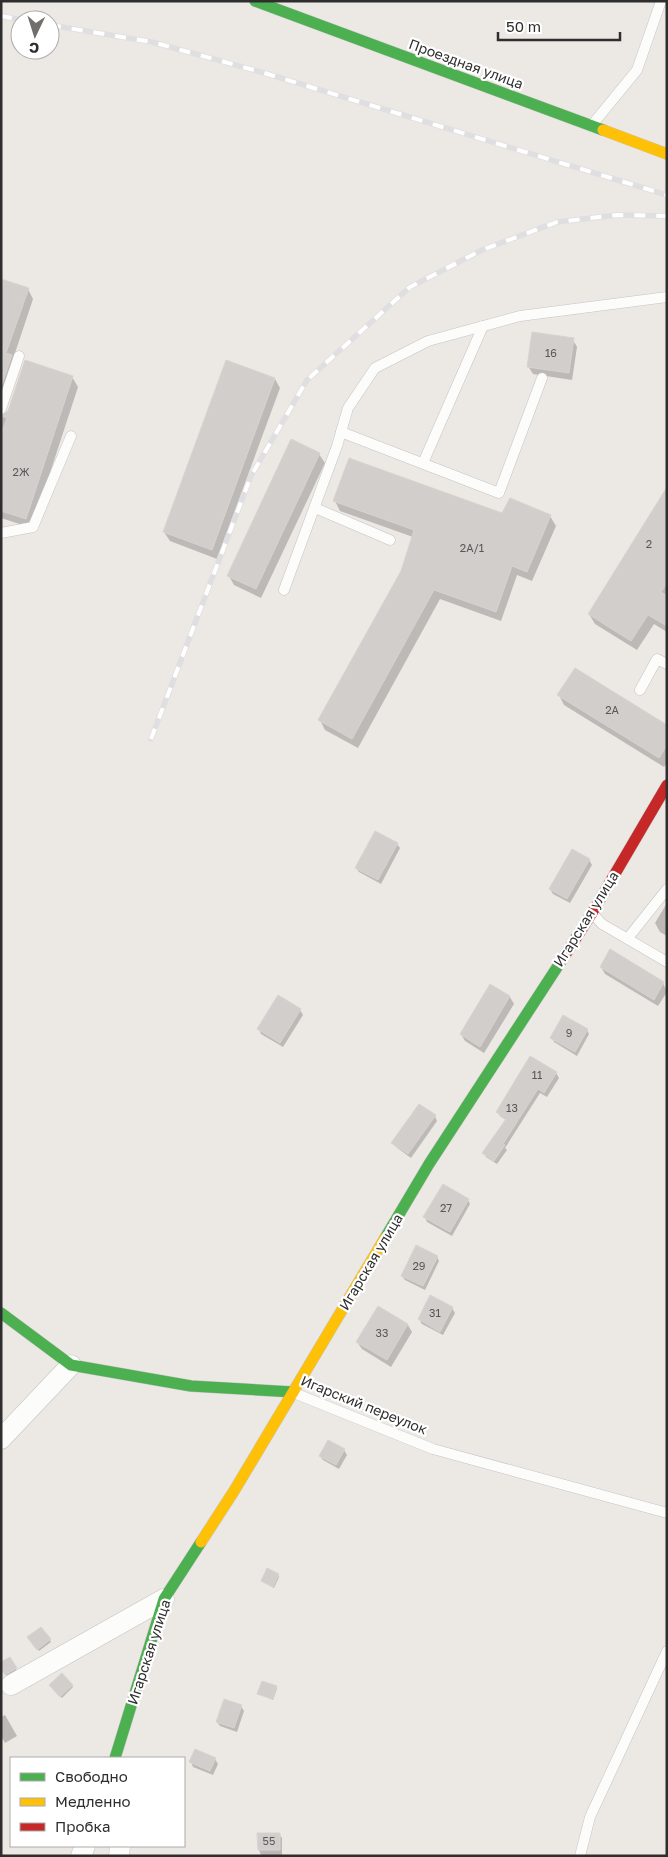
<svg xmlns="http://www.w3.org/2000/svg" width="668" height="1857" font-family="'Golos Text',sans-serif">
  <rect width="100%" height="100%" fill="#ece8e4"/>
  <!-- shadow -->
  <g fill="#0003">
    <polygon points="1,280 28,289 33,299 13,359 17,366 1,411"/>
    <polygon points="573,340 577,347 572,380 533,374 528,366"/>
    <polygon points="72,377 78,387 32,528 1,518 1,416 3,417 8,412"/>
    <polygon points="275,379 280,388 217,559 170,541 164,532"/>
    <polygon points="319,454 325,463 261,598 234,585 229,576"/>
    <polygon points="335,501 502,514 550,516 556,526 532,581 517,575 501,621 440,599 358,748 325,730 320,720 402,571 413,537 340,511"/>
    <polygon points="667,506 667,632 654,624 637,650 595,624 589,614"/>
    <polygon points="559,695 667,726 667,763 664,767 564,705"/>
    <polygon points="397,844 400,848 381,884 359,872 356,868"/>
    <polygon points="589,860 592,865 570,903 553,894 550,889"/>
    <polygon points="667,903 667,936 660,932 655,923"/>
    <polygon points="611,951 663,983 667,992 658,1006 605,974 601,967"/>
    <polygon points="490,986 510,997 514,1004 484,1053 465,1041 461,1034"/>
    <polygon points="279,997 300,1010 303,1015 283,1047 261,1034 259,1029"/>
    <polygon points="587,1030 589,1034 577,1056 554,1042 552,1038"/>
    <polygon points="531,1058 556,1073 559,1078 547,1097 540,1093 505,1148 507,1150 497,1164 486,1157 484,1153 506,1120 500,1116 498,1112"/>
    <polygon points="435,1116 437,1121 411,1158 396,1147 393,1143"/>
    <polygon points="468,1200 470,1204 452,1236 427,1222 425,1217"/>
    <polygon points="437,1257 439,1261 425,1290 405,1280 402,1276"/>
    <polygon points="378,1308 408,1325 412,1332 391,1367 362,1349 357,1342"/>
    <polygon points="452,1308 455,1313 443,1335 422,1324 419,1319"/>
    <polygon points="344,1450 347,1455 339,1469 323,1460 320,1456"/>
    <polygon points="278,1575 279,1577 274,1588 262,1581"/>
    <polygon points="30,1639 50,1640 51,1642 39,1651"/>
    <polygon points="9,1658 17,1671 7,1676 1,1666"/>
    <polygon points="72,1686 73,1687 62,1698 52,1687"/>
    <polygon points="276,1687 277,1689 273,1700 259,1694"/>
    <polygon points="241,1706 244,1711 237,1732 220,1726 217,1722"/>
    <polygon points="5,1715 17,1736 5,1743 1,1736 1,1717"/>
    <polygon points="215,1759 218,1764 213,1775 193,1767 191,1762"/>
    <polygon points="259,1834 279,1834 282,1838 282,1855 261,1855 259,1850"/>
  </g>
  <!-- building -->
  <g fill="#d1cecb" stroke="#d7d4d0">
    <polygon points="1,279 29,288 6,353 12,355 1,387"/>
    <polygon points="532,332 574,338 569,373 527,367"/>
    <polygon points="25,360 73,376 26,519 1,511 1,434 7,418 1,416 8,411"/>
    <polygon points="226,360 275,378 212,550 163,532"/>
    <polygon points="291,439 320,453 256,589 227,576"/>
    <polygon points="349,458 502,513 510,498 551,515 527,572 512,566 496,612 434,590 352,739 318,720 401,571 414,530 333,501"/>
    <polygon points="667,487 667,583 661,592 667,596 667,626 648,615 631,641 588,614"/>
    <polygon points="575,668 667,725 667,745 659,758 557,695"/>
    <polygon points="375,831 398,843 378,880 355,868"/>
    <polygon points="572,849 590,859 567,899 549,889"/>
    <polygon points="610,949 664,982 654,1000 600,967"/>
    <polygon points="490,984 510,996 480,1047 460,1034"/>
    <polygon points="278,995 301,1009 280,1043 257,1029"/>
    <polygon points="563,1015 588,1029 575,1052 550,1038"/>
    <polygon points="530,1056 557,1072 544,1093 538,1089 503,1144 505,1145 494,1161 482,1153 506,1119 496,1112"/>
    <polygon points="419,1104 436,1115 408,1154 391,1143"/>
    <polygon points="443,1184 469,1199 450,1232 423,1217"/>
    <polygon points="416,1245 438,1256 423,1286 401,1276"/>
    <polygon points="430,1295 453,1307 440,1332 418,1319"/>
    <polygon points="378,1306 408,1324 387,1360 356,1342"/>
    <polygon points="328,1440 345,1449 336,1465 319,1456"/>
    <polygon points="267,1568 279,1574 273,1587 261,1581"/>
    <polygon points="41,1627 51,1639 37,1650 27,1637"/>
    <polygon points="10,1657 17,1668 5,1675 1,1668 1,1662"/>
    <polygon points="62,1673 73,1685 60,1697 49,1685"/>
    <polygon points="262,1681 277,1686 273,1699 257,1694"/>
    <polygon points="224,1699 242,1705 234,1728 216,1722"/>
    <polygon points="195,1749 216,1758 210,1771 189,1762"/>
    <polygon points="257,1833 280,1833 280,1850 258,1850"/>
  </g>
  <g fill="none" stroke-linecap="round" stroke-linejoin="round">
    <defs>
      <g id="lane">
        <polyline points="592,125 637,70 661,1"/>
        <polyline points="1,409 19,356"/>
        <polyline points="341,432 499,493 542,378"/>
        <polyline points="423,463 483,326"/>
        <polyline points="315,508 390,540"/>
        <polyline points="1,533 33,527 71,436"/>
        <polyline points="284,590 337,446 348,408 375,368 428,341 520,316 667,297"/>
        <polyline points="640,690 657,659 667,664"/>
        <polyline points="593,914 602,924 667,962"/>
        <polyline points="628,938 667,889"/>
        <polyline points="294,1393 433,1449 667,1513"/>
        <polyline points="580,1856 590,1817 667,1651"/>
      </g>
      <g id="street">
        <polyline points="1,1439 71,1365"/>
        <polyline points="11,1685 164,1599"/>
        <polyline points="81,1856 85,1846"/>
        <polyline points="119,1856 120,1846"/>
      </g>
      <g id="fast">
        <polyline points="255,1 603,130"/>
        <polyline points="385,1238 429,1164 567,952"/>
        <polyline points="1,1313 71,1365 191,1386 293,1392"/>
        <polyline points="115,1758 164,1599 201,1542"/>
      </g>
      <g id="slow">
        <polyline points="603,130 667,154"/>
        <polyline points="201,1542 234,1491 385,1238"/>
      </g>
      <polyline id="jam" points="567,952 592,913 667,785"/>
    </defs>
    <!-- lane casing -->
    <use href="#lane" stroke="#c5c4c5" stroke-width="11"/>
    <!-- street casing -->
    <use href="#street" stroke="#c5c4c5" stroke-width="21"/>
    <!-- fast casing -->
    <use href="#fast" stroke="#c5c4c5" stroke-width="12"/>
    <!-- slow casing -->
    <use href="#slow" stroke="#c5c4c5" stroke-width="12"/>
    <!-- jam casing -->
    <use href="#jam" stroke="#c5c4c5" stroke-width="12"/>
    <!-- lane -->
    <use href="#lane" stroke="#fcfcfb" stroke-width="10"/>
    <!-- street -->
    <use href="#street" stroke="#fcfcfb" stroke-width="20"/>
    <!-- fast -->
    <use href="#fast" stroke="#4caf50" stroke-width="11"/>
    <!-- slow -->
    <use href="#slow" stroke="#ffc107" stroke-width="11"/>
    <!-- jam -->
    <use href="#jam" stroke="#c62828" stroke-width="11"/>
    <defs>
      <g id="rail">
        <polyline points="1,16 22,20"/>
        <polyline points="50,25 152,42 261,72 667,195"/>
        <polyline points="151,739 251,476 307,380 410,287 482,250 557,222 617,215 667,216"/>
      </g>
    </defs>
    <!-- rail casing -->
    <use href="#rail" stroke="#dfdfe1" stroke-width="5.5"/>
    <!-- rail -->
    <use href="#rail" stroke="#fff" stroke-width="4" stroke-dasharray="11" stroke-linecap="butt"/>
  </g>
  <g text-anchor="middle" stroke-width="4.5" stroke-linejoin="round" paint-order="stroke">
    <!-- number labels -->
    <g font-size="11" fill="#585857">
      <text x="551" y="357">16</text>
      <text x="21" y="476">2Ж</text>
      <text x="649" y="548">2</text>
      <text x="472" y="552">2А/1</text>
      <text x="612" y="714">2А</text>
      <text x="569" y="1037">9</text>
      <text x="537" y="1079">11</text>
      <text x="512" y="1112">13</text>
      <text x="446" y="1212">27</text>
      <text x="419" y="1270">29</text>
      <text x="435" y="1317">31</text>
      <text x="382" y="1337">33</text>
      <text x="269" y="1845">55</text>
    </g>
    <!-- street labels -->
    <g font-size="14" fill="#2e2e2e" stroke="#fff">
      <text transform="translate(466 64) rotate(20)" y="5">Проездная улица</text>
      <text transform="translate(586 919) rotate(-58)" y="5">Игарская улица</text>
      <text transform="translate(371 1262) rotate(-59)" y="5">Игарская улица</text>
      <text transform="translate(364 1405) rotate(22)" y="5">Игарский переулок</text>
      <text transform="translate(149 1652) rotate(-72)" y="5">Игарская улица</text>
    </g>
  </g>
  <!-- border -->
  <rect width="668" height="1857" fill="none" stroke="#2e2e2e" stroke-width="5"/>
  <!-- legend -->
  <rect x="10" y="1757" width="175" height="90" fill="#ffffff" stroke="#ababab"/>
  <rect x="20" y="1773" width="25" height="8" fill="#4caf50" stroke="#ababab"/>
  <text x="55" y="1782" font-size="15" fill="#2e2e2e">Свободно</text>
  <rect x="20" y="1798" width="25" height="8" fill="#ffc107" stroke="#ababab"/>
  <text x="55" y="1807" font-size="15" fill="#2e2e2e">Медленно</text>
  <rect x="20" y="1823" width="25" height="8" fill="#c62828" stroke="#ababab"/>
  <text x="55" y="1832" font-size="15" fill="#2e2e2e">Пробка</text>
  <!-- north arrow -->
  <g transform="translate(35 35) rotate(184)"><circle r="24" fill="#ffffff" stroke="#ababab"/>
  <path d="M0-4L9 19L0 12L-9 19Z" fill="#706f6e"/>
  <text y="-8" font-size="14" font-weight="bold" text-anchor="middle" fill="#2e2e2e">С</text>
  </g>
  <!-- scale -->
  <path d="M498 32v8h122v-8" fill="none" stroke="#2e2e2e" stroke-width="2.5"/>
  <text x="506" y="32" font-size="15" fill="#2e2e2e" stroke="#ffffff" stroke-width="4" paint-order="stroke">50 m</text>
</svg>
